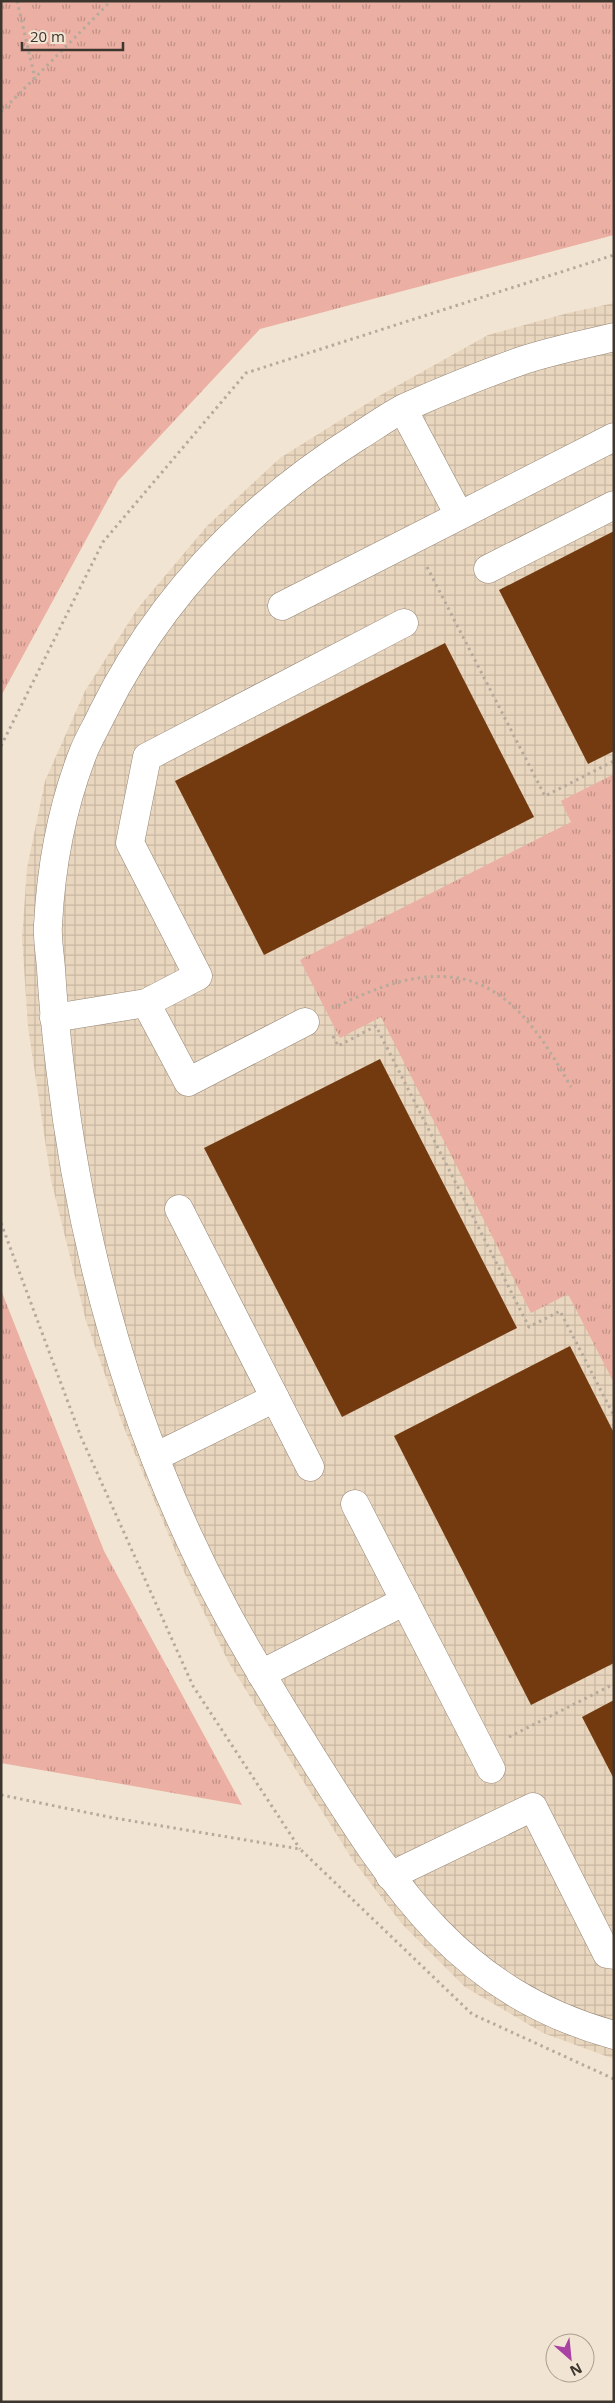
<svg xmlns="http://www.w3.org/2000/svg" width="615" height="2403" font-family="'Open Sans',sans-serif">
  <defs>
    <pattern id="industrial-grid" width="8" height="8" patternUnits="userSpaceOnUse" patternTransform="scale(1.25)"><rect width="8" height="8" fill="#e9d6be"/><path d="M0 4h8M4 0v8" fill="none" stroke="#c9b8a4"/></pattern>
    <pattern id="grass-tufts" width="24" height="20" patternUnits="userSpaceOnUse" patternTransform="scale(1.25)"><rect width="24" height="20" fill="#ebafa3"/><path d="M3 7l-1-3M5 7V3M7 7l1-3M15 17l-1-3M17 17v-4M19 17l1-3" fill="none" stroke="#c08f85"/></pattern>
  </defs>
  <rect width="100%" height="100%" fill="#f2e4d2"/>
  <!-- industrial -->
  <polygon fill="url(#industrial-grid)" points="614,303 614,2059 543,2033 465,1987 402,1924 352,1859 229,1663 184,1572 122,1423 86,1321 51,1180 28,1027 22,938 27,868 45,781 85,691 138,608 207,526 280,458 379,396 488,335 568,313"/>
  <!-- grass -->
  <g fill="url(#grass-tufts)">
    <polygon points="1,1 614,1 614,235 260,329 118,481 1,696"/>
    <polygon points="614,774 614,1383 568,1294 531,1313 381,1017 340,1038 300,960 571,822 561,801"/>
    <polygon points="1,1290 104,1551 242,1805 1,1763"/>
  </g>
  <!-- building -->
  <g fill="#733a0f">
    <polygon points="614,531 614,751 588,764 499,590"/>
    <polygon points="445,643 534,817 264,955 175,781"/>
    <polygon points="380,1059 517,1328 342,1417 204,1148"/>
    <polygon points="570,1346 614,1433 614,1663 531,1705 394,1436"/>
    <polygon points="614,1700 614,1779 582,1717"/>
  </g>
  <g fill="none" stroke-linecap="round" stroke-linejoin="round">
    <defs>
      <g id="minor">
        <path d="M614 337C582 345 549 351 518 362 481 375 442 391 406 407 390 415 375 426 359 436 249 505 160 596 102 714 96 727 88 740 83 753 62 807 51 867 48 925 47 939 50 954 51 969 53 1002 56 1034 60 1067 82 1256 135 1442 225 1610 251 1659 280 1705 309 1752 391 1882 455 1991 614 2035"/>
        <polyline points="403,409 459,515"/>
        <polyline points="488,569 614,505"/>
        <polyline points="282,606 614,437"/>
        <polyline points="146,1003 188,1082 305,1022"/>
        <polyline points="54,1018 146,1003 198,976 130,843 147,757 404,623"/>
        <polyline points="179,1209 310,1467"/>
        <polyline points="155,1457 275,1398"/>
        <polyline points="355,1504 491,1769"/>
        <polyline points="261,1674 405,1601"/>
        <polyline points="390,1876 533,1807 607,1954 614,1955"/>
      </g>
    </defs>
    <!-- minor casing -->
    <use href="#minor" stroke="#948676" stroke-width="29"/>
    <!-- path -->
    <g stroke="#b6aa9c" stroke-width="3" stroke-dasharray="2.5 4" stroke-linecap="butt">
      <polyline points="17,1 35,78"/>
      <polyline points="1,112 111,1"/>
      <polyline points="427,567 545,796 614,761"/>
      <polyline points="1,746 103,542 246,373 614,255"/>
      <path d="M332 1008C360 996 388 982 419 978 499 966 536 1026 571 1087"/>
      <polyline points="333,1036 338,1046 376,1026 529,1327 560,1311 614,1416"/>
      <polyline points="1,1223 81,1437 193,1686 300,1849"/>
      <polyline points="509,1737 614,1684"/>
      <polyline points="1,1795 114,1818 300,1849 472,2014 614,2079"/>
    </g>
    <!-- minor -->
    <use href="#minor" stroke="#fff" stroke-width="28"/>
  </g>
  <!-- border -->
  <rect width="615" height="2403" fill="none" stroke="#3c362f" stroke-width="5"/>
  <!-- north arrow -->
  <g transform="translate(570 2358) rotate(153)"><circle r="24" fill="#f2e4d2" stroke="#a99e91"/>
  <path d="M0-4L9 19L0 12L-9 19Z" fill="#aa42a4"/>
  <text y="-8" font-size="14" font-weight="bold" text-anchor="middle" fill="#3c362f">N</text>
  </g>
  <!-- scale -->
  <path d="M22 42v8h101v-8" fill="none" stroke="#3c362f" stroke-width="2.5"/>
  <text x="30" y="42" font-size="15" fill="#3c362f" stroke="#f2e4d2" stroke-width="4" paint-order="stroke">20 m</text>
</svg>
